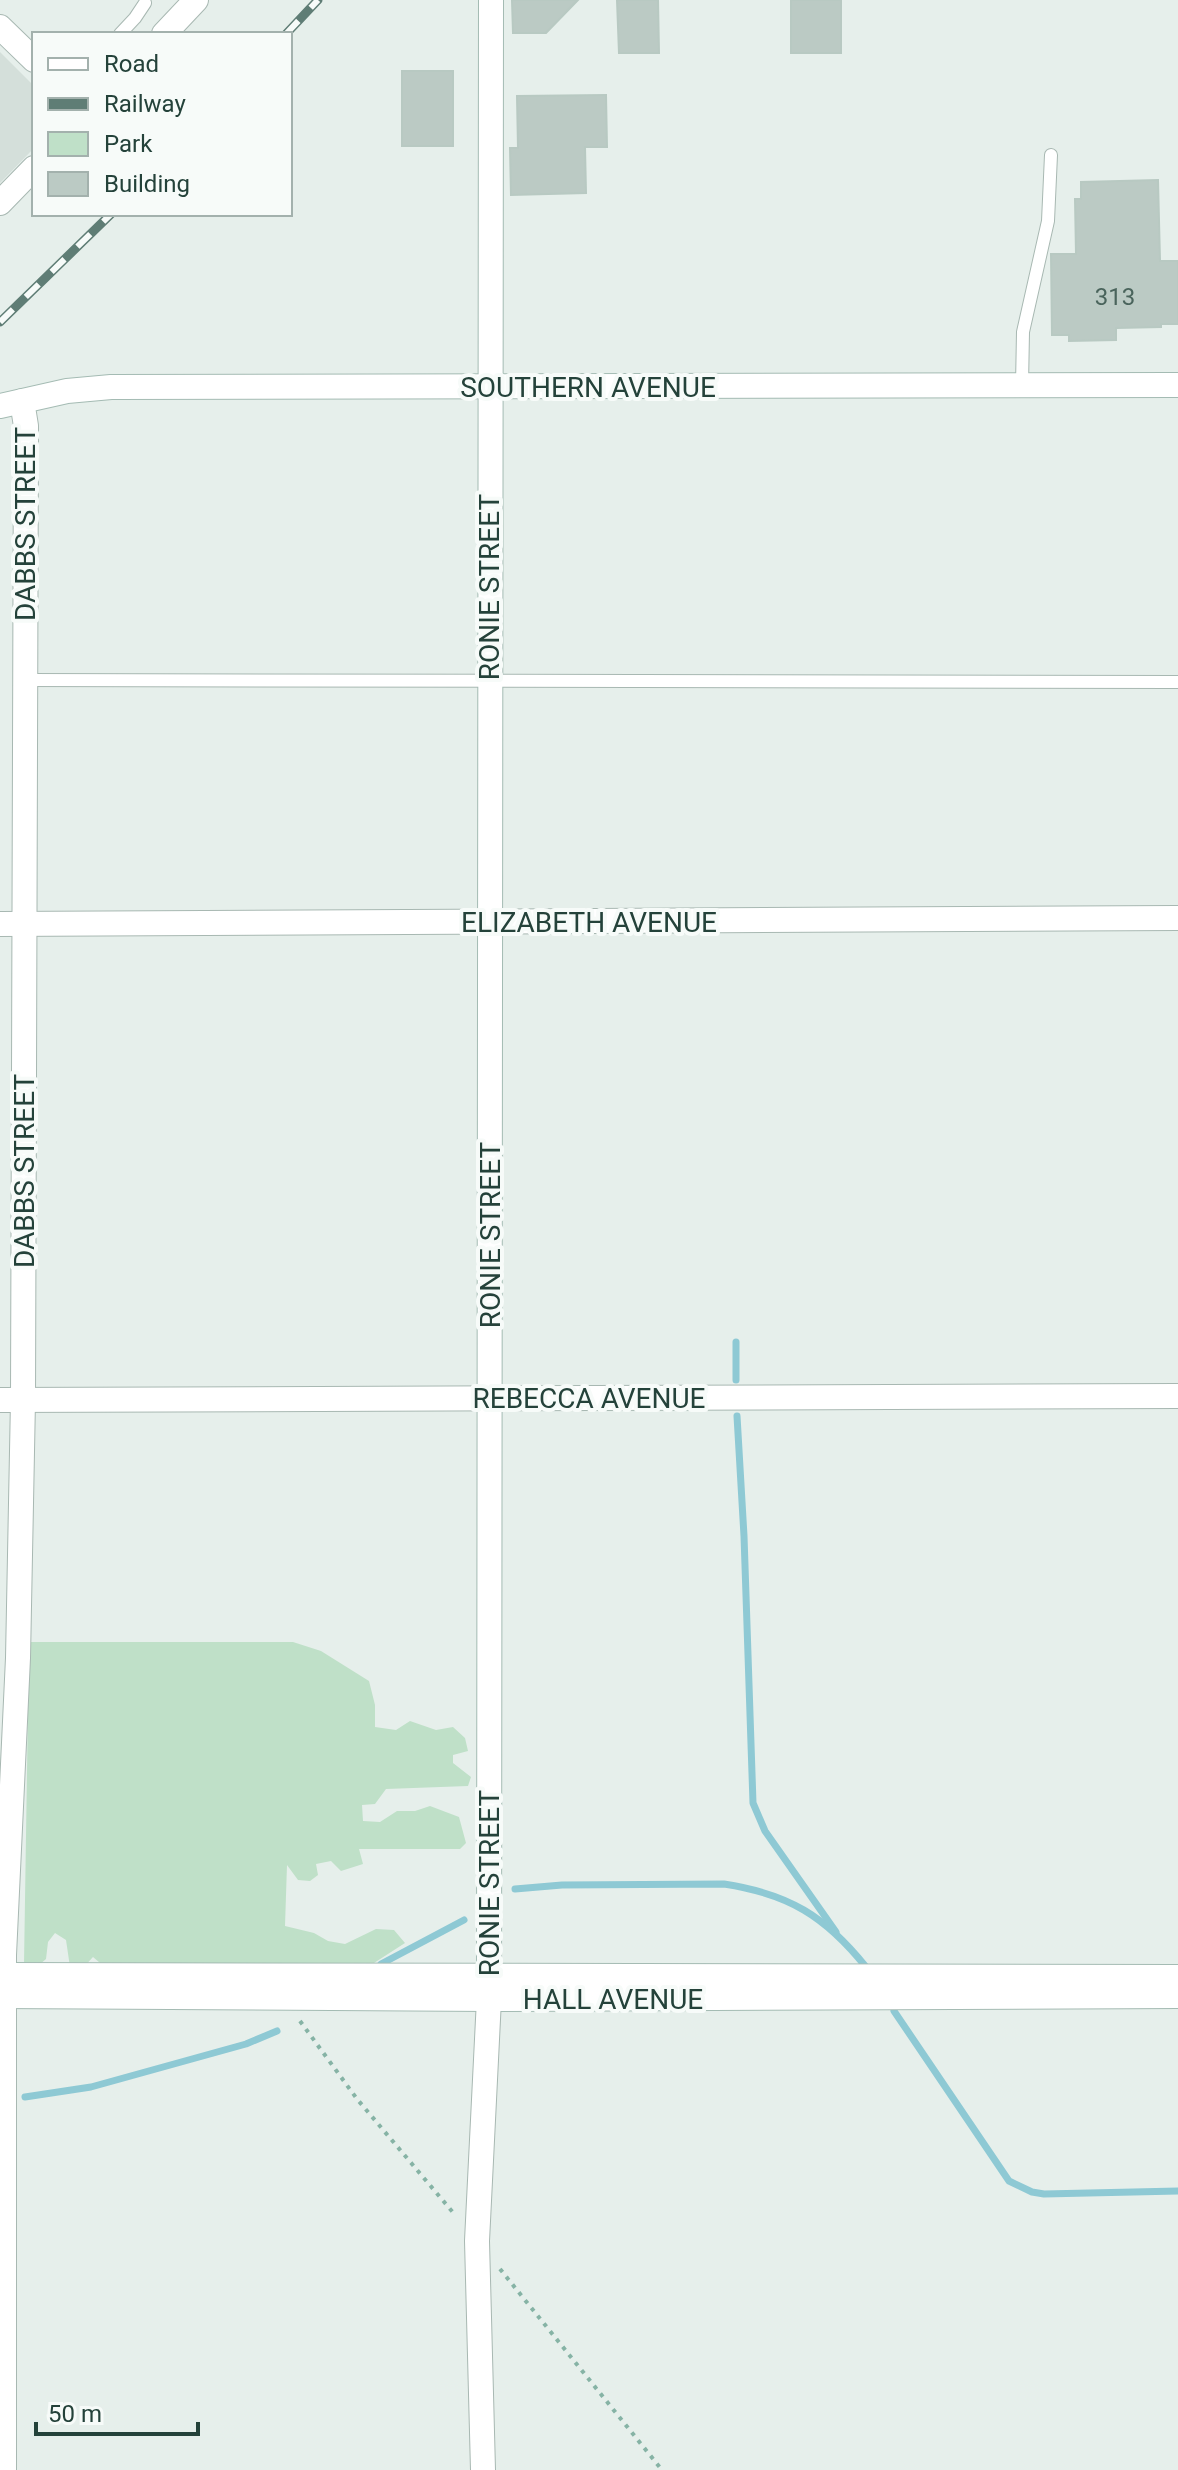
<svg xmlns="http://www.w3.org/2000/svg" width="1178" height="2470" font-family="Roboto,sans-serif">
  <rect width="100%" height="100%" fill="#e6efeb"/>
  <!-- built -->
  <polygon fill="#d4dfda" points="0,52 34,86 34,148 0,183"/>
  <!-- green -->
  <polygon fill="#bfe0c8" points="29,1642 293,1642 321,1651 369,1681 375,1705 375,1727 396,1730 410,1721 436,1730 453,1727 465,1738 468,1751 453,1755 453,1763 471,1777 468,1786 386,1789 375,1804 362,1805 363,1821 380,1822 397,1811 415,1811 430,1806 459,1817 466,1843 460,1849 359,1849 363,1864 341,1871 331,1861 316,1864 318,1875 310,1881 298,1880 287,1865 285,1926 314,1933 328,1941 345,1944 376,1929 394,1930 405,1943 360,1972 106,1968 93,1957 81,1970 70,1967 66,1940 55,1933 48,1942 46,1959 33,1970 24,1965"/>
  <g fill="none" stroke-linecap="round" stroke-linejoin="round">
    <!-- stream -->
    <g stroke="#8ec9d4" stroke-width="7">
      <polyline points="736,1342 736,1380"/>
      <polyline points="737,1416 744,1536 753,1803 765,1831 836,1932"/>
      <path d="M515 1889 562 1885 724 1884C789 1894 825 1916 866 1967"/>
      <polyline points="381,1964 464,1920"/>
      <polyline points="894,2011 1009,2181 1032,2192 1044,2194 1178,2191"/>
      <polyline points="25,2097 91,2087 246,2044 277,2031"/>
    </g>
  </g>
  <!-- building -->
  <g fill="#bbcac4" stroke="#b8c9c2" stroke-width="2">
    <polygon points="512,0 578,0 546,33 513,33"/>
    <polygon points="617,0 658,0 659,53 619,53"/>
    <rect x="791" y="0" width="50" height="53"/>
    <rect x="402" y="71" width="51" height="75"/>
    <polygon points="606,95 607,147 585,147 586,193 511,195 510,148 518,148 517,96"/>
    <polygon points="1158,180 1160,261 1178,261 1178,324 1161,324 1161,327 1116,328 1116,340 1069,341 1069,335 1052,335 1051,254 1076,254 1075,199 1081,199 1081,182"/>
  </g>
  <g fill="none" stroke-linecap="round" stroke-linejoin="round">
    <defs>
      <g id="lane">
        <polyline points="120,34 135,18 145,3"/>
        <polyline points="1022,385 1023,332 1048,221 1051,155"/>
        <polyline points="26,680 1178,682"/>
      </g>
      <g id="street">
        <polyline points="0,27 34,60"/>
        <polyline points="164,34 196,0"/>
        <polyline points="0,203 34,168"/>
        <polyline points="0,924 1178,918"/>
        <polyline points="0,1400 1178,1396"/>
        <polyline points="4,2470 4,1955 18,1658 23,1400 26,426 22,401"/>
        <polyline points="483,2470 477,2241 489,1999"/>
      </g>
      <g id="secondary">
        <polyline points="0,406 67,391 111,387 1178,385"/>
        <polyline points="0,1975 1178,1977"/>
        <polyline points="0,1996 489,1999 1178,1996"/>
        <polyline points="489,1999 491,0"/>
      </g>
    </defs>
    <!-- lane casing -->
    <use href="#lane" stroke="#a8b8b2" stroke-width="14"/>
    <!-- street casing -->
    <use href="#street" stroke="#a8b8b2" stroke-width="26"/>
    <!-- secondary casing -->
    <use href="#secondary" stroke="#a4bbb3" stroke-width="26"/>
    <!-- path -->
    <g stroke="#86b3a5" stroke-width="4" stroke-dasharray="4 6" stroke-linecap="butt">
      <polyline points="300,2021 357,2099 456,2216"/>
      <polyline points="500,2269 662,2470"/>
    </g>
    <!-- lane -->
    <use href="#lane" stroke="#fff" stroke-width="12"/>
    <!-- street -->
    <use href="#street" stroke="#fff" stroke-width="24"/>
    <!-- secondary -->
    <use href="#secondary" stroke="#fff" stroke-width="24"/>
    <defs>
      <g id="rail">
        <polyline points="286,34 318,0"/>
        <polyline points="0,322 111,214"/>
      </g>
    </defs>
    <!-- rail casing -->
    <use href="#rail" stroke="#5f7d75" stroke-width="9"/>
    <!-- rail -->
    <use href="#rail" stroke="#f7fbf9" stroke-width="6" stroke-dasharray="18" stroke-linecap="butt"/>
  </g>
  <g text-anchor="middle" stroke-width="8" stroke-linejoin="round" paint-order="stroke">
    <!-- number labels -->
    <g font-size="24" fill="#4a645c">
      <text x="1115" y="305">313</text>
    </g>
    <!-- street labels -->
    <g font-size="28" fill="#24423a" stroke="#f7fbf9">
      <text x="588" y="397">SOUTHERN AVENUE</text>
      <text transform="translate(25 524) rotate(-90)" y="10">DABBS STREET</text>
      <text transform="translate(489 587) rotate(-90)" y="10">RONIE STREET</text>
      <text x="589" y="932">ELIZABETH AVENUE</text>
      <text transform="translate(24 1171) rotate(-90)" y="10">DABBS STREET</text>
      <text transform="translate(490 1235) rotate(-90)" y="10">RONIE STREET</text>
      <text x="589" y="1408">REBECCA AVENUE</text>
      <text transform="translate(489 1883) rotate(-90)" y="10">RONIE STREET</text>
      <text x="613" y="2009">HALL AVENUE</text>
    </g>
  </g>
  <!-- legend -->
  <rect x="32" y="32" width="260" height="184" fill="#f7fbf9" stroke="#a3b1ad" stroke-width="2"/>
  <rect x="48" y="58" width="40" height="12" fill="#ffffff" stroke="#a3b1ad" stroke-width="2"/>
  <text x="104" y="72" font-size="24" fill="#24423a">Road</text>
  <rect x="48" y="98" width="40" height="12" fill="#5f7d75" stroke="#a3b1ad" stroke-width="2"/>
  <text x="104" y="112" font-size="24" fill="#24423a">Railway</text>
  <rect x="48" y="132" width="40" height="24" fill="#bfe0c8" stroke="#a3b1ad" stroke-width="2"/>
  <text x="104" y="152" font-size="24" fill="#24423a">Park</text>
  <rect x="48" y="172" width="40" height="24" fill="#bbcac4" stroke="#a3b1ad" stroke-width="2"/>
  <text x="104" y="192" font-size="24" fill="#24423a">Building</text>
  <!-- scale -->
  <path d="M36 2422v12h162v-12" fill="none" stroke="#24423a" stroke-width="4"/>
  <text x="48" y="2422" font-size="24" fill="#24423a" stroke="#f7fbf9" stroke-width="6" paint-order="stroke">50 m</text>
</svg>
